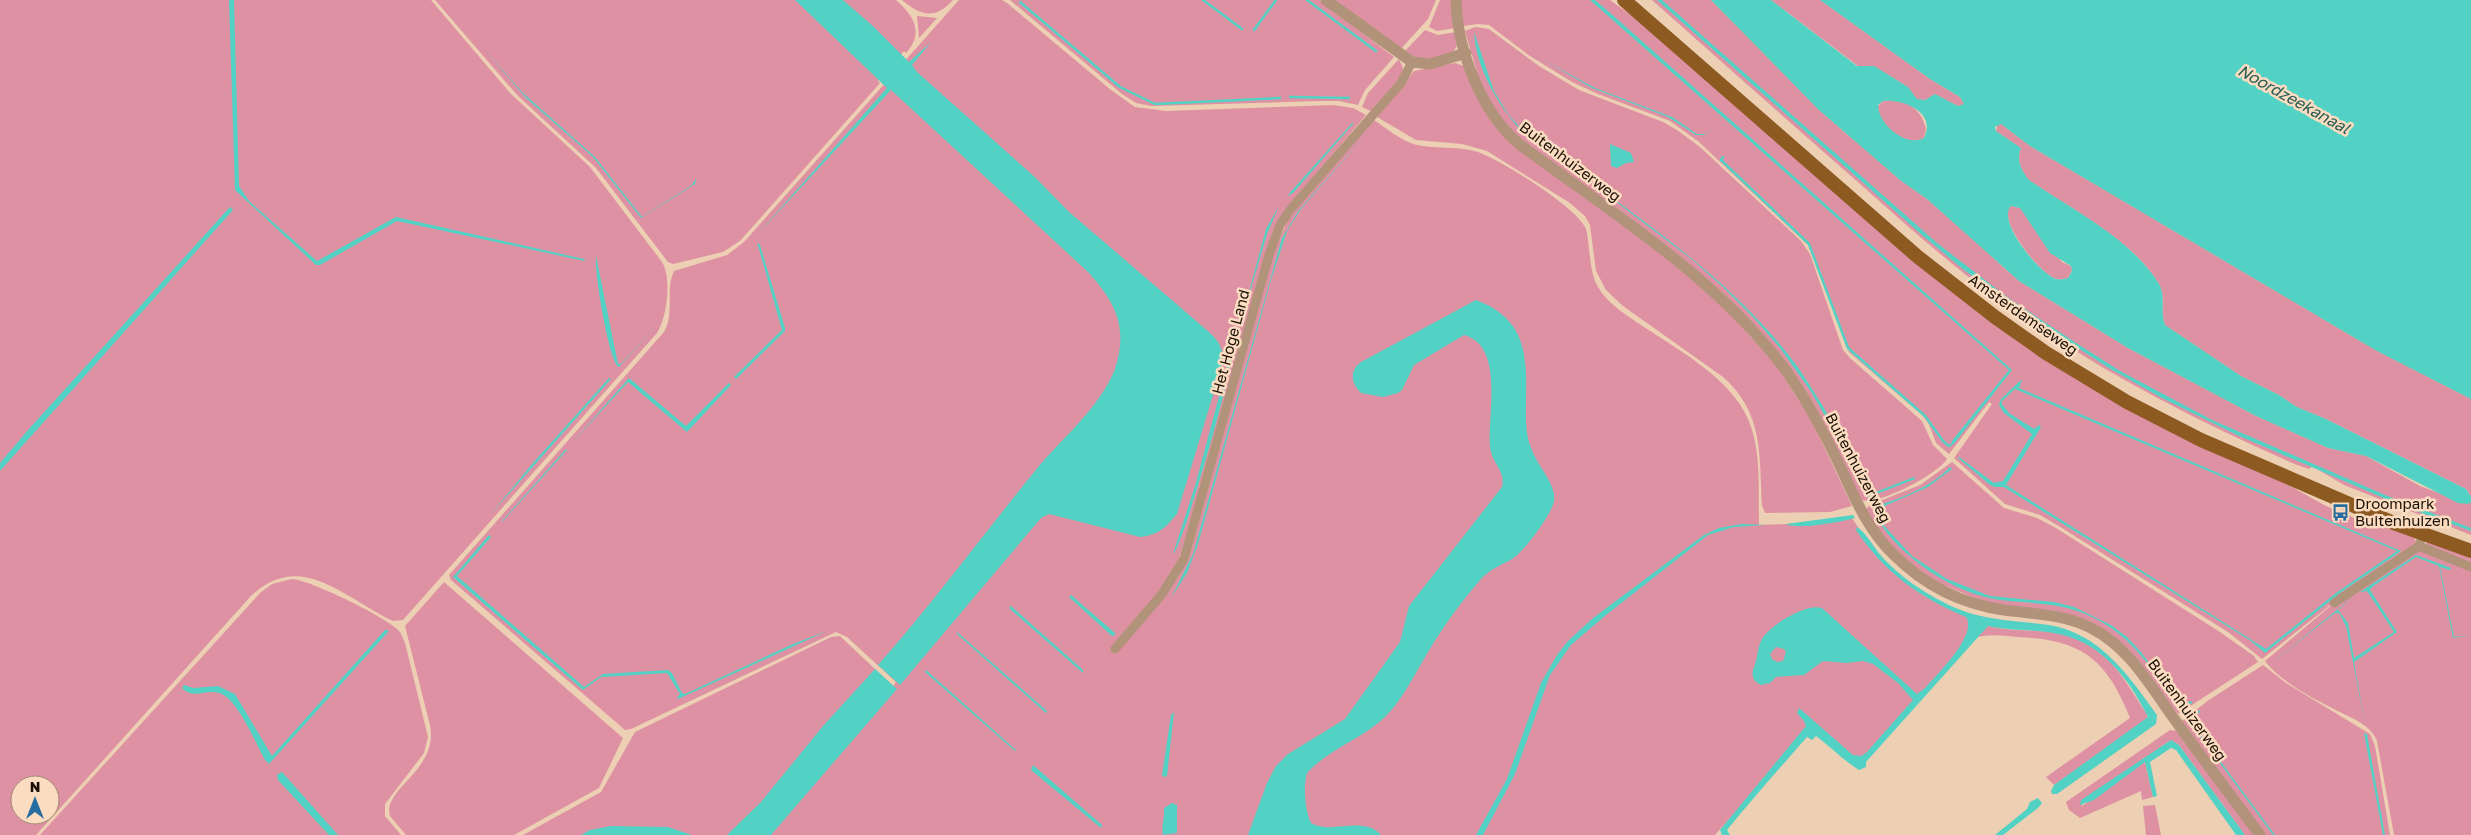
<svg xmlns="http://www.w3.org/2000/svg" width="2471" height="835" font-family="'Golos Text',sans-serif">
  <rect width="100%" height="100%" fill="#edcfb3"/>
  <!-- green -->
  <g fill="#de91a3" fill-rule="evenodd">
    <path d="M0 0H431L510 93 590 167 662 262C672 278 667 318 657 333L403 620 393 621C344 598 300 548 250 597L36 835H0ZM20 785H50V815H20Z"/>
    <path d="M435 0H896C913 15 925 32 906 53L904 51 878 81 880 83 740 241 723 252 673 264 668 262 596 168 517 95Z"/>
    <path d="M902 0H953C935 20 921 16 902 0Z"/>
    <path d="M959 0H1002L1007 3 1111 90 1135 107 1166 111 1333 105 1353 108 1366 115 1284 212 1179 559 1157 606 1178 577 1190 554 1271 259 1290 215 1374 120C1386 128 1399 139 1413 144 1434 150 1457 145 1478 152 1501 160 1578 208 1586 229 1590 246 1589 265 1595 281 1603 300 1622 312 1638 323 1675 348 1730 377 1748 419 1762 451 1758 491 1759 525L1788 524 1851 517 1879 557 1919 591 1971 617V639L1864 760 1855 761 1816 730 1807 731 1715 835H523L601 792 635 732 831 637 840 636 893 686 896 682 847 637 836 632 631 729 625 730 451 580 449 575 664 332C675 313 665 290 674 271L727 255 744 242Z"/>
    <polygon points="1010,0 1319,0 1394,57 1365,90 1358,105 1339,101 1319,101 1151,106 1136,103 1122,94"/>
    <polygon points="1332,0 1436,0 1428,19 1400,50"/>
    <polygon points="1440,0 1452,0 1455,28 1437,31 1429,27"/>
    <polygon points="1459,0 1610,0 1631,15 1984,316 2326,506 2354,518 2406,533 2415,538 2416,544 2347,592 2262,659 2228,632 2057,525 2040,515 2005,504 1954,458 1992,404 1989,402 1949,454 1936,443 1929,424 1922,415 1849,352 1808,245 1699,142 1670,121 1598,94 1572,82 1530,56 1489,25 1478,24 1463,26"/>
    <path d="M1652 0H1711L1819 110 1900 180 1927 199 2019 281 2128 348 2256 416 2328 448 2366 456 2420 486 2468 504 2471 502V535L2344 485 2312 466 2309 469 2297 465C2196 421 2100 371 2009 307 1953 268 1902 221 1851 176 1785 118 1718 59 1652 0Z"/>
    <polygon points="1771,0 1820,0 1930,79 1960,97 1964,104 1958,106 1935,94 1925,100 1917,99 1908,87 1874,66 1858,66"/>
    <polygon points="917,16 937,18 919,38"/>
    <path d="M1475 27 1489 29 1539 66 1579 90 1663 122 1677 130 1700 147 1801 241 1810 254 1843 350 1850 358 1922 421 1933 445 1947 459C1938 474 1878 506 1861 500L1758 330 1518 139 1497 116 1479 79 1465 31Z"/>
    <polygon points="1425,30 1438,35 1456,32 1457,45 1454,51 1439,58 1419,59 1404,52"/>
    <polygon points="1399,59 1403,68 1402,75 1371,111 1362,107 1368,93"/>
    <path d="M1455 63 1464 66 1484 109 1718 300 1777 366 1812 421 1852 506 1830 512 1765 513 1762 505C1759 455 1764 413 1723 377L1623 306 1606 290 1596 271 1590 225 1585 216 1570 203 1487 151 1462 144 1416 140 1377 117 1414 71Z"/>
    <path d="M1883 101C1905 99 1921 107 1926 129L1924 138C1906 148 1878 124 1878 106Z"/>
    <path d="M1998 124H2001L2030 146 2377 351 2471 399V497L2466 489 2326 419 2297 407 2279 395 2241 376 2165 325C2160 313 2166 296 2159 284 2132 239 2071 209 2029 180 2021 170 2016 160 2021 148L1996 131Z"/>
    <path d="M2011 206 2020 208 2062 262 2071 266 2072 270 2068 278C2064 279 2059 280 2056 279 2040 274 2003 226 2008 209Z"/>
    <polygon points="1952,462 2004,508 2037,518 2056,528 2220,632 2254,656 2258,662 2178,714 2108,633 1987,603 1931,580 1885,541 1866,509 1870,505 1920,485"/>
    <path d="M2428 542 2471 557V835H2394L2377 741C2370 723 2348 717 2332 708 2310 697 2280 681 2265 661L2328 608Z"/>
    <path d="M292 579C310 580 389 618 400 632 402 635 403 639 405 643L428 737 424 753 385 804V816L401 835H40L260 593 272 584Z"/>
    <path d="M444 582 623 738 599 788 514 835H406L390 816C382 788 439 771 430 725L405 626Z"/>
    <path d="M1988 626C2009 631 2031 630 2053 632 2106 639 2121 676 2147 714V719L2054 785 2046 777 2130 718C2106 658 2082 640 2018 637 2002 636 1987 633 1972 639Z"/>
    <polygon points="2263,665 2286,683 2370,734 2375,746 2390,835 2264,835 2182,721 2209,700"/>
    <polygon points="2170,730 2177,731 2255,835 2245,835 2179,745 2171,740 2082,800 2082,806 2145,762 2153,797 2142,800 2141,791 2080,818 2069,810 2066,802"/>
    <polygon points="2155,805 2161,835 2146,835 2143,806"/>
  </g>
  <!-- water -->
  <g fill="#52d2c4" fill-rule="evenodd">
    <polygon points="229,0 234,0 239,186 249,201 317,261 396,217 584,259 585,261 397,221 320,265 316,265 235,190"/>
    <path d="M795 0H843L874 27 909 62 931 42 912 65 917 72 1036 178 1068 211 1209 332C1223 345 1225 354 1220 372L1177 514C1165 528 1159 535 1140 537L1049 514 1041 518 900 685 878 665C933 603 982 536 1035 471 1060 440 1093 414 1111 378 1116 368 1119 356 1120 345 1123 315 1107 293 1088 272L891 90 756 236 887 88Z"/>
    <polygon points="1590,0 1595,0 1608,11 2012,370 1953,445 1951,442 2009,370"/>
    <polygon points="1657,0 1662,0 1937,243 2007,297 2076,343 2120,371 2212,420 2385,495 2471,528 2471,531 2400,505 2237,435 2160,397 2109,368 2025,314 1964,270 1922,235"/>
    <path d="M1711 0H1771L1857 66H1874L1908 87 1917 99 1925 100 1935 94 1958 106 1964 104 1960 97 1930 79 1820 0H2471V399L2377 351 2030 146 2001 124 1995 127 1996 131 2021 148C2016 160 2021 170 2029 180 2071 209 2132 239 2159 284 2166 296 2160 313 2165 325L2241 376 2279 395 2297 407 2326 419 2466 489 2471 497V502L2468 504 2458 503 2366 456 2328 448 2256 416 2128 348 2019 281 1927 199 1900 180 1819 110ZM1883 101C1903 99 1937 112 1924 138 1906 148 1878 124 1878 105ZM2011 206 2020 208 2050 253 2071 266 2072 271 2068 278C2064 279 2059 280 2056 279 2040 274 1996 221 2011 206Z"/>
    <path d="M1474 32 1494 91 1508 114 1528 136C1622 208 1726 270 1797 366 1815 392 1831 419 1845 447 1853 463 1858 481 1868 495L1914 477 1915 479 1869 497 1865 496 1843 447 1810 390 1780 348 1754 318 1723 287 1690 258 1520 129C1497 104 1476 67 1474 32Z"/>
    <polygon points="483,48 523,93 595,157 642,217 692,185 696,178 695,184 641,218 593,157 526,98"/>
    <polygon points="1542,59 1595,88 1672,117 1697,134 1705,134 1721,124 1704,135 1696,135 1668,117 1592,88"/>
    <polygon points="1353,122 1353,124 1293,193 1287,196"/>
    <polygon points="1370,130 1301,209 1287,231 1271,280 1198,544 1187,573 1171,598 1193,554 1282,238 1299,210"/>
    <polygon points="1610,144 1631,153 1634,162 1626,163 1617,168 1611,166"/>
    <polygon points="1279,206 1267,234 1239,329 1266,229"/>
    <polygon points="230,207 233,210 0,471 0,463 28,430"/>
    <polygon points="757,242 760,245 785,328 785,331 736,379 734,377 782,330"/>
    <path d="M596 256 618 364H621L657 325 619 367C609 363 594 271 596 256Z"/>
    <path d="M1476 300C1527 319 1527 356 1526 402 1526 419 1525 435 1532 450 1537 465 1557 485 1554 501 1552 514 1524 552 1512 559 1502 565 1490 569 1481 579 1460 603 1440 631 1424 659 1412 679 1401 702 1384 718 1361 739 1328 750 1307 773 1303 787 1305 810 1311 823 1331 835 1363 815 1381 835H1248L1267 783 1276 766 1288 754 1345 719 1400 642 1409 606 1502 487C1506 471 1491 462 1490 447 1487 415 1505 346 1464 335L1414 365 1402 390 1398 393 1383 397 1361 393C1351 383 1349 371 1361 362Z"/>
    <path d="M1235 337C1239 350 1183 547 1173 554L1195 486Z"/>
    <polygon points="609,378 611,379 490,515 533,463"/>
    <polygon points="629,378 686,426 729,383 731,385 687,432 628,382 570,445"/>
    <path d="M2021 380H2022L2019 388 2401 551 2340 593 2265 653 2251 641 2004 487H1995L1990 485 1958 458 1959 457 1994 483 2003 481 2032 434 2004 413 1999 405 2001 399ZM2015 389 2397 551 2336 593 2266 649 2006 485 2041 427 2039 425 2034 429 2009 413 2002 404V401Z"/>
    <polygon points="566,449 567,450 502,522 502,521"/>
    <path d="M1950 467 1952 469 1928 487 1873 511 1874 507C1901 498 1930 488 1950 467Z"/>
    <path d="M1853 515 1855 518C1841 522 1798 530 1786 524Z"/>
    <path d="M1877 518 1912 556 1947 579 1990 596 2054 602 2074 607 2111 625 2127 637 2141 652 2181 706 2191 701 2193 702 2182 710 2180 709C2155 673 2133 636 2092 617 2063 602 2032 604 2000 600 1955 594 1899 557 1877 518Z"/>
    <polygon points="1742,524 1766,525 1734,527 1708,535 1606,615 1571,645 1550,675 1515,774 1483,835 1476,835 1507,779 1541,683 1557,655 1568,641 1593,618 1704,535 1719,528"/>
    <path d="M1857 527C1867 533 1875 550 1884 559 1901 577 1923 592 1945 603 1979 621 2013 620 2049 625 2101 634 2128 675 2157 715L2156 724 2057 794H2052L2051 791 2054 785 2148 717C2128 677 2100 640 2053 633 2032 629 2009 631 1988 626L1866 762V767L1859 770C1843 760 1831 747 1816 736L1812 740 1807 737C1780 768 1754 797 1727 830L1730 835H1722L1720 830 1806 726 1804 721 1797 713 1799 708 1853 755 1861 756 1866 753 1913 700 1898 683 1873 664 1863 661 1847 663 1823 661 1804 675 1776 677 1770 683 1761 685 1756 682C1750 675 1753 670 1756 661 1758 653 1758 646 1762 639 1770 625 1806 603 1822 608L1917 694 1925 688C1937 674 1978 635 1966 617 1920 598 1884 572 1856 530ZM1776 647 1784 649 1786 652 1783 661 1777 662 1772 659 1770 654Z"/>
    <polygon points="489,535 491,537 457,576 584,687 603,674 668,670 672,673 682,693 685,694 793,644 827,631 678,699 677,698 680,694 667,673 601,677 583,690 453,577"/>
    <polygon points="2416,555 2451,568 2450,570 2440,567 2454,637 2471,635 2453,638 2439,566 2416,557 2372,587 2370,590 2397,632 2354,662 2365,724 2346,626 2339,613 2335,613 2273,662 2354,596 2338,610 2348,623 2354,658 2394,632 2367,591 2360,592"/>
    <polygon points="1071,595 1115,633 1115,635 1112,636 1069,597"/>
    <polygon points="1011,606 1083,670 1083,673 1009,608"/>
    <path d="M385 630H388V632L269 764 265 760C256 744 237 697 219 693 206 689 193 700 182 688L184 685 193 688 218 686 235 694 272 756Z"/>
    <polygon points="957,632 1047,711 1046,713 957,634"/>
    <polygon points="875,669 897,689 771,835 727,835 761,802 823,726"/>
    <polygon points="926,670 1016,750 1015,751 925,672"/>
    <polygon points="2200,710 2200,712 2190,720 2275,835 2273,835 2188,720"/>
    <polygon points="1174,712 1167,776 1164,777 1162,775 1171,715"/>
    <polygon points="2364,733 2367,734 2385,835 2383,835"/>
    <polygon points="2171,740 2179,745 2245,835 2236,835 2176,750 2171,748 2150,762 2157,796 2153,797 2145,762 2094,800 2080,805 2081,800"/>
    <polygon points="1033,765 1102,825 1101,828 1031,770"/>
    <polygon points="282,772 338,835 329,835 278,780 277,775"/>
    <polygon points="2038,798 2042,803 2038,808 2003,835 1995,835 2027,809 2030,802"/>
    <path d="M1172 803 1177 805V833L1163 835C1161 825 1165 818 1164 808Z"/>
    <polygon points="611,826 668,827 692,835 581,835 590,830"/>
  </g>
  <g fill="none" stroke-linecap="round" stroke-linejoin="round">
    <!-- stream -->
    <g stroke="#52d2c4" stroke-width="2.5">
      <polyline points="1203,0 1242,29"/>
      <polyline points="1307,0 1376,51"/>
      <polyline points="1020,2 1120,87 1155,104 1280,98"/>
      <polyline points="1254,30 1276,0"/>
      <polyline points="1290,97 1349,98"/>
      <polyline points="1723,157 1721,160 1809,244 1848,348 1925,416 1943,441 1949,446 1951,445"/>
    </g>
    <!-- minor -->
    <g stroke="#b09378" stroke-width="9">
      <polyline points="2427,521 2419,546 2471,567"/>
      <polyline points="2334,603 2419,546"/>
      <polyline points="1115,649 1162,594 1184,559 1269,255 1280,225 1290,210 1401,83 1412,62"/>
    </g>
    <!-- tertiary -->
    <g stroke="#b09378" stroke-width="11">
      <polyline points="1326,0 1412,62 1430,64 1466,53"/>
      <path d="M1456 0C1457 49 1481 112 1519 144 1613 214 1717 277 1787 372 1807 401 1824 432 1839 464 1854 496 1867 529 1893 554 1923 584 1961 604 2004 610 2034 614 2063 614 2091 628 2129 647 2151 687 2175 720 2203 759 2232 797 2260 835"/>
    </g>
    <!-- primary -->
    <polyline stroke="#8d5a22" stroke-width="14" points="1624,0 1918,257 1995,317 2046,353 2127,402 2201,440 2396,524 2471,551"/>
  </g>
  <!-- icons -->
  <defs>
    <symbol id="bus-bare" viewBox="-9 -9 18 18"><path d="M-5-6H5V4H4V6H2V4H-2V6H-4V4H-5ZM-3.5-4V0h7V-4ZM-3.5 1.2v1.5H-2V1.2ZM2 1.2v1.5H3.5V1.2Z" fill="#256ca0" stroke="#fbdcc0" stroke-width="2.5" paint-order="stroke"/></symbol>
  </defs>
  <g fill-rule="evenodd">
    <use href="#bus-bare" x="2328" y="500" width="25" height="25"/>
  </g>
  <g text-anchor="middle" stroke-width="5" stroke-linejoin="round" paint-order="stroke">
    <!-- street labels -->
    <g font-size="15" fill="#1a1006" stroke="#fbdcc0">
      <text transform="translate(1570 162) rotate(37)" y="5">Buitenhuizerweg</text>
      <text transform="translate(2023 315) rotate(35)" y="5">Amsterdamseweg</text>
      <text transform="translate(1231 342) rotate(-75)" y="5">Het Hoge Land</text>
      <text transform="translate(1858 468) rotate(62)" y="5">Buitenhuizerweg</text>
      <text transform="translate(2187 710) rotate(54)" y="5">Buitenhuizerweg</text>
    </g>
    <!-- poi labels -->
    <g font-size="15" fill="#1a1006" stroke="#fbdcc0" text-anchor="start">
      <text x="2355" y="509">Droompark<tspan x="2355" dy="17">Buitenhuizen</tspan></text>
    </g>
    <!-- water labels -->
    <g font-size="16" font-style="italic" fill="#265c55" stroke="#fbdcc0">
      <text transform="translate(2294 99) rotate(29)" y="6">Noordzeekanaal</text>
    </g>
  </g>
  <!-- north arrow -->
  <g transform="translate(35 800)"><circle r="24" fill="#fbdcc0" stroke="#a18a76"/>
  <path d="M0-4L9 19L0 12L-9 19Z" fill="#256ca0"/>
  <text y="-8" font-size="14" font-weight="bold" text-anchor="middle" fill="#1a1006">N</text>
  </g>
</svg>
